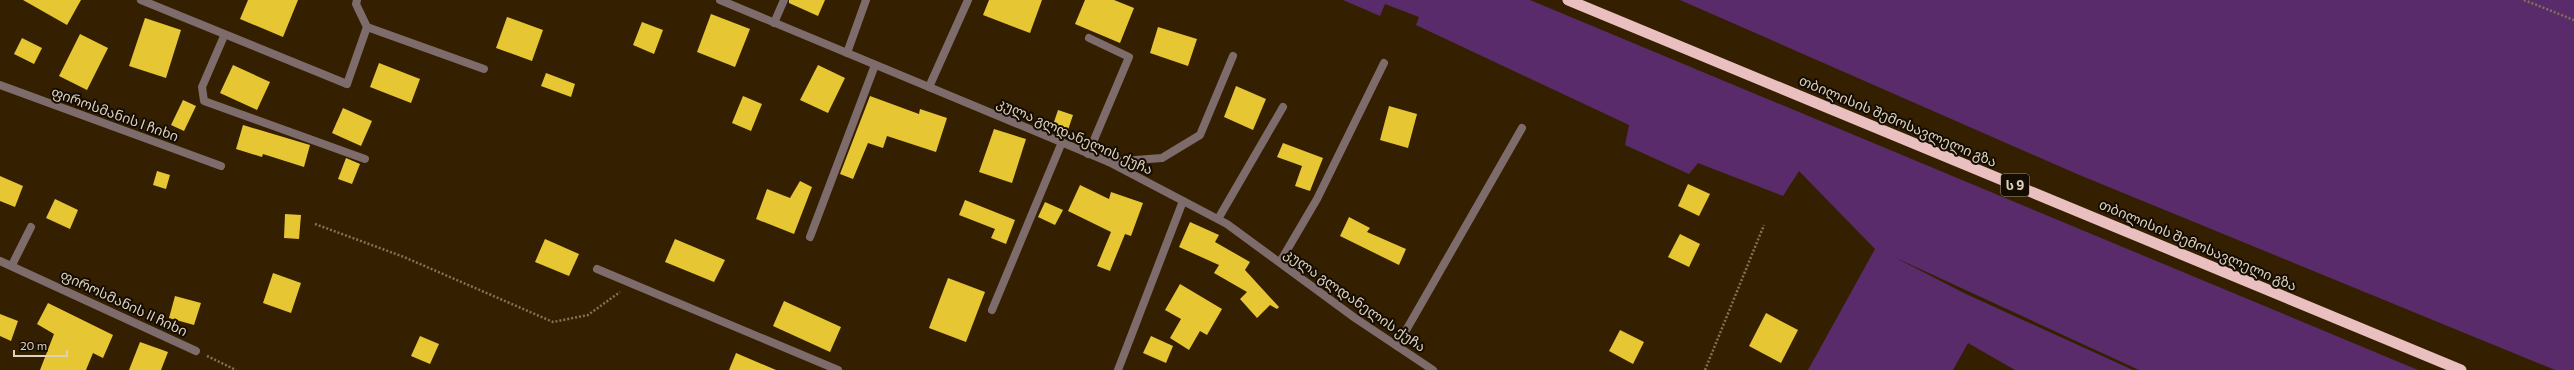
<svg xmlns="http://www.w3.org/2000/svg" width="2574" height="370" font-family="Commissioner,'Noto Sans Georgian',sans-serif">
  <rect width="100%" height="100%" fill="#342001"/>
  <!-- green -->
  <g fill="#592b6b">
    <polygon points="1343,0 1530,0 2418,370 2139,370 1894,257 1966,294 2133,370 2015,370 1968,343 1953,370 1808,370 1875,249 1799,171 1783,196 1698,163 1689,174 1625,145 1629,125 1416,25 1419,17 1385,4 1380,16"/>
    <polygon points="1680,0 2574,0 2574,370 2555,370 2077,174"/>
  </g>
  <!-- building -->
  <g fill="#e7c634">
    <polygon points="23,0 81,0 67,25"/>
    <polygon points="248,0 298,0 283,37 240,19"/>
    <polygon points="789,0 825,0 818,16 789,3"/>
    <polygon points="989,0 1042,0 1030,33 983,15"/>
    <polygon points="1085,0 1114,0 1134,8 1120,43 1075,24"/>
    <polygon points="711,14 750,29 735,67 697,52"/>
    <polygon points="507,17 543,30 532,61 496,48"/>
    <polygon points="145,18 181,30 166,78 129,66"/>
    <polygon points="642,22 663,30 654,54 633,45"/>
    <polygon points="1158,27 1197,39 1188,66 1150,53"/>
    <polygon points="80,34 108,48 87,90 59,76"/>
    <polygon points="22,38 42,48 34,64 14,54"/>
    <polygon points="379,63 420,79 411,103 370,87"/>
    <polygon points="233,65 270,82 257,110 220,93"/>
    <polygon points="818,65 845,78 828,113 800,100"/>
    <polygon points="546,73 575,84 571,97 541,86"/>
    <polygon points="1236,86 1266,99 1253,130 1224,117"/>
    <polygon points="743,96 762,104 751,131 732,123"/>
    <polygon points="870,96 919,114 920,109 947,118 936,152 887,136 883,148 868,143 853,179 840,174"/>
    <polygon points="183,100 196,106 184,131 171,125"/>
    <polygon points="1389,106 1417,114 1408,148 1380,140"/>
    <polygon points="343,108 372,121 361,146 332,133"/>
    <polygon points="1058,110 1073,115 1068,130 1053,125"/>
    <polygon points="243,125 310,145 304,167 263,154 262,157 236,149"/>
    <polygon points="994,129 1026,139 1012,183 979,172"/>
    <polygon points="1283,143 1323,158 1310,191 1295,186 1302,166 1277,157"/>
    <polygon points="346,158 360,164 352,184 338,179"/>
    <polygon points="157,171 170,175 166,189 153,185"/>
    <polygon points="0,176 23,186 15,207 0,201"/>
    <polygon points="800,181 812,187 794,234 756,219 767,189 790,198"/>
    <polygon points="1688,184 1710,194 1699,216 1678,206"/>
    <polygon points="1080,185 1109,199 1111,192 1143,203 1131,236 1125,234 1110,271 1097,266 1111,232 1068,211"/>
    <polygon points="55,199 78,210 70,229 46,218"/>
    <polygon points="965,200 1015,220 1006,244 991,238 995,229 959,215"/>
    <polygon points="1045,202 1063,210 1055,225 1038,217"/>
    <polygon points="285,214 301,215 299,239 284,238"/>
    <polygon points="1349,217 1370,228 1367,232 1406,249 1399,265 1340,236"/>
    <polygon points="1190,222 1219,235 1215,242 1250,262 1245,270 1279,307 1277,309 1270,305 1257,318 1240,299 1247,292 1214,273 1219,265 1179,247"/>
    <polygon points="1680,234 1700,244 1689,267 1668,257"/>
    <polygon points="545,239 579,254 569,276 535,262"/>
    <polygon points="675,239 725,260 714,282 665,262"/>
    <polygon points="273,273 301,283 291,313 263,303"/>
    <polygon points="948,278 985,292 966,342 929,328"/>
    <polygon points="1180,284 1222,309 1207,335 1200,331 1189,350 1170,338 1181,319 1165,310"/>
    <polygon points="175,296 201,303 194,325 169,318"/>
    <polygon points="784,301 841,327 830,352 773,326"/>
    <polygon points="48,303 113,335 103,358 93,353 86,370 40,370 54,334 37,324"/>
    <polygon points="1766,313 1798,330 1781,363 1749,346"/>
    <polygon points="0,314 18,321 11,341 0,336"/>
    <polygon points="1620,330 1644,342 1633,364 1609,351"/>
    <polygon points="420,336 439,344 430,364 411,356"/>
    <polygon points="1151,336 1173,346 1166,363 1143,353"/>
    <polygon points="140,342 168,352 161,370 129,370"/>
    <polygon points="736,353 776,370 729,370"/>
  </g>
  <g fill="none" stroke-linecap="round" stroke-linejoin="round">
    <!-- path -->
    <g stroke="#82725a" stroke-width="2.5" stroke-dasharray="2 2" stroke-linecap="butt">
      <polyline points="2524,0 2574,20"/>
      <polyline points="315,224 404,257 553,322 588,315 620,292"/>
      <polyline points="207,356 236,370"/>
      <polyline points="1705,370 1764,225"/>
    </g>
    <!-- service -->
    <g stroke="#7e6b6b" stroke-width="8">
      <polyline points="357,0 356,4 367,27 484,69"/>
      <polyline points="774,23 784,0"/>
      <polyline points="224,36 202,87 204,101 365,159"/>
      <polyline points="847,53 866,0"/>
      <polyline points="347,84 367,27"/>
      <polyline points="929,87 968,0"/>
      <polyline points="1088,154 1129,57 1089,38"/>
      <polyline points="1109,162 1162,158 1200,135 1233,56"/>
      <polyline points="1218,219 1283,107"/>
      <polyline points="810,237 875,65"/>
      <polyline points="1280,262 1317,199 1384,63"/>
      <polyline points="12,265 31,227"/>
      <polyline points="992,310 1062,142"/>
      <polyline points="1397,346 1522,128"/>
    </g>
    <!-- minor -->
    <g stroke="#7e6b6b" stroke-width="8">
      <polyline points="141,0 347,84"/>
      <polyline points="720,0 1109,162 1227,224 1355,318 1433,370"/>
      <polyline points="0,85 221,166"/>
      <polyline points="0,261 196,351"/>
      <polyline points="597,269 838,370"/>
      <polyline points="1118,370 1183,201"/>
    </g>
    <!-- trunk -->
    <polyline stroke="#eabfc0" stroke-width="11" points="1568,0 2461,370"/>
  </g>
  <g text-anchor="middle" stroke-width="4" stroke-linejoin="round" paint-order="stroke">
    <!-- shield labels -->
    <rect fill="#150c02" stroke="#a09586" stroke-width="1" x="2001" y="174" width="28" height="22" rx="3"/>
    <g font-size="13" font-weight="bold" fill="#dcd0bf">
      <text x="2015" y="190">ს 9</text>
    </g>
    <!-- street labels -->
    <g font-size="14" fill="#dcd0bf" stroke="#150c02">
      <text transform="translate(115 114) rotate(20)" y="5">ფიროსმანის I ჩიხი</text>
      <text transform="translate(1898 121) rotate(23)" y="5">თბილისის შემოსავლელი გზა</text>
      <text transform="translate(1075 136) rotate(24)" y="5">კულა გლდანელის ქუჩა</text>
      <text transform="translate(2198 245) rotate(23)" y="5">თბილისის შემოსავლელი გზა</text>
      <text transform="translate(1355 300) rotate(35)" y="5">კულა გლდანელის ქუჩა</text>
      <text transform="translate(124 303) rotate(25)" y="5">ფიროსმანის II ჩიხი</text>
    </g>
  </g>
  <!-- scale -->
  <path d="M14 350v6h53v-6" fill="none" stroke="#dcd0bf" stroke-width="2"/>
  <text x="20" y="350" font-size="12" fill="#dcd0bf" stroke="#150c02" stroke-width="3" paint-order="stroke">20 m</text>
</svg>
